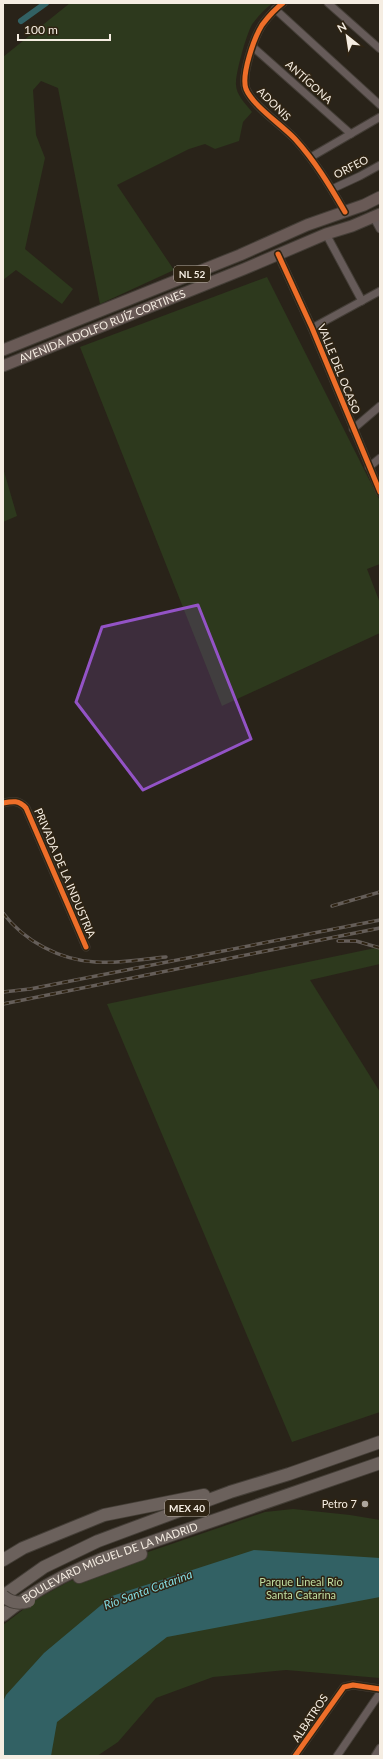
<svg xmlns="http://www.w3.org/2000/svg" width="383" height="1759" font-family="Lato,sans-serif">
  <rect width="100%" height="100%" fill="#292319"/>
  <!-- green -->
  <g fill="#2d391d">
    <path d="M70 3H273C266 8 259 15 253 23 247 31 236 72 236 82 235 94 245 103 252 112L243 122 239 141 215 149 205 144 189 149 117 185 174 270 100 304 58 88 41 81 33 90 36 135 45 158 25 249 73 289 62 304 16 270 3 280V57Z"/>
    <polygon points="267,277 380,501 380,564 367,569 380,603 380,633 222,706 80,347"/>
    <polygon points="3,468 17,516 3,522"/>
    <polygon points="380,947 380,964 310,980 380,1092 380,1412 292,1442 107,1004"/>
    <polygon points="293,1509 350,1515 380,1520 380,1678 286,1670 213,1677 156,1698 118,1742 97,1756 3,1756 3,1625 37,1599 68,1582 113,1564 265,1512"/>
  </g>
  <!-- water -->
  <polygon fill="#326164" points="254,1550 380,1558 380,1597 167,1637 57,1722 51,1756 3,1756 3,1702 6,1695 44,1653 112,1596"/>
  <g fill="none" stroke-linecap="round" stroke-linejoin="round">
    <!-- canal -->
    <polyline stroke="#326164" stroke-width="6" points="21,21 46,3"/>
    <defs>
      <g id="street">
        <path d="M283 3C275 9 268 17 262 25 254 38 241 75 246 89 253 106 282 125 295 139 315 161 330 186 345 212"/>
        <polyline points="328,3 380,49"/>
        <polyline points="275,9 380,105"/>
        <polyline points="253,47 351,134"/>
        <polyline points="311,157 380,117"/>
        <polyline points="332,189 360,176 380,165"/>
        <polyline points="374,218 380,229"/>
        <polyline points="326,234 362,301"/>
        <polyline points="278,254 312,328 380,492"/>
        <polyline points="312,328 380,291"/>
        <polyline points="353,429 380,406"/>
        <polyline points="369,467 380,458"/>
        <path d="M3 803C13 801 19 800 26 808L86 947"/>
        <polyline points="295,1756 344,1687 353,1685 380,1689"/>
        <polyline points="337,1756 380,1693"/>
        <polyline points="375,1756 380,1748"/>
      </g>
      <g id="primary">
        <polyline points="3,350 240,255 307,225 364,205 380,197"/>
        <path id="s1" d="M3 366 244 269 326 234 352 226 380 214"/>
      </g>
      <g id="highway">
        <polyline points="3,1560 23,1548 104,1515 204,1495"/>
        <polyline points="79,1577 141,1554"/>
        <polyline points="3,1596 44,1567 98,1541 230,1492 289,1474 380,1442"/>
        <path id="s2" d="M3 1615C33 1591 67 1573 102 1559L380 1463"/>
      </g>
    </defs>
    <!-- street casing -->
    <use href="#street" stroke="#443e37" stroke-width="9"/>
    <!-- primary casing -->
    <use href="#primary" stroke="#443e37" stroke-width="13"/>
    <!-- highway casing -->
    <use href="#highway" stroke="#443e37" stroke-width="14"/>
    <!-- street -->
    <use href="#street" stroke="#665b59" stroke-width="7"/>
    <!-- primary -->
    <use href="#primary" stroke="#695a56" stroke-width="11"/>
    <!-- highway -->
    <use href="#highway" stroke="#6b615c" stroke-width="12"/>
    <defs>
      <g id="rail">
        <polyline points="332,906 380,892"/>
        <path d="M3 913C24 941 60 960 95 962 119 964 143 959 166 957"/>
        <polyline points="338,941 356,941 380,948"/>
        <polyline points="3,992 30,989 380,920"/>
        <polyline points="3,1004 380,928"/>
      </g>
    </defs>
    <!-- rail casing -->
    <use href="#rail" stroke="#655e59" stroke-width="3.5"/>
    <!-- rail -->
    <use href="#rail" stroke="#2f2413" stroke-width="2" stroke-dasharray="6" stroke-linecap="butt"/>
    <defs>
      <path id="highway-bridge" d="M3 1596C11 1603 20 1604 29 1601"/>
    </defs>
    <!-- highway-bridge casing -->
    <use href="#highway-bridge" stroke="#443e37" stroke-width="14" stroke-linecap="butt"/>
    <!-- highway-bridge -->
    <use href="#highway-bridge" stroke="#6b615c" stroke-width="12"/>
    <defs>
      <g id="cycleway">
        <path d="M283 3C275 9 268 17 262 25 254 38 241 75 246 89 253 106 282 125 295 139 315 161 330 186 345 212"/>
        <polyline points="278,254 312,328 380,492"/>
        <path d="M3 803C13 801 19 800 26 808L86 947"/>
        <polyline points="295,1756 344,1687 353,1685 380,1689"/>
      </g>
    </defs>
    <!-- cycleway casing -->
    <use href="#cycleway" stroke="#2f2413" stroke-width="8"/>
    <!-- cycleway -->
    <use href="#cycleway" stroke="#ee6e29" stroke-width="5"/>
  </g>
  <!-- marked area -->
  <path fill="#9353c6" fill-opacity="0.2" stroke="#9353c6" stroke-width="3" stroke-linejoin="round" d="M198 605 251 739 143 790 76 702 102 627Z"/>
  <!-- markers -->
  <circle fill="#aea69c" stroke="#2f2413" stroke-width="1.5" cx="365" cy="1504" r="4"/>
  <g text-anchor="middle" stroke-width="3" stroke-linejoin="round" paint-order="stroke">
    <!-- shield labels -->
    <g fill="#2f2413" stroke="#bab1a4" stroke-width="1">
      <rect x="174" y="266" width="36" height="16" rx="3"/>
      <rect x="165" y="1500" width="44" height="16" rx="3"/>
    </g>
    <g font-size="10" font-weight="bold" fill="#f5ede2">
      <text x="192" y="278">NL 52</text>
      <text x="187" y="1512">MEX 40</text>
    </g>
    <!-- street labels -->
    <g font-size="11" fill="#f5ede2" stroke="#2f2413">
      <text transform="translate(309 82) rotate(42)" y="4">ANTÍGONA</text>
      <text transform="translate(274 104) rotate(45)" y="4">ADONIS</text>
      <text transform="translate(351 167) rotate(-27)" y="4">ORFEO</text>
      <text dy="4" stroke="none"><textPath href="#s1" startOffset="107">AVENIDA ADOLFO RUÍZ CORTINES</textPath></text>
      <text transform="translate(339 369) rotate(68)" y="4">VALLE DEL OCASO</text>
      <text transform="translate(65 873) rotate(67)" y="4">PRIVADA DE LA INDUSTRIA</text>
      <text dy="4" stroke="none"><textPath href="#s2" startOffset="120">BOULEVARD MIGUEL DE LA MADRID</textPath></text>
      <text transform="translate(310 1718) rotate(-56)" y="4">ALBATROS</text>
    </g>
    <!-- poi labels -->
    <g font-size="11" fill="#f5ede2" stroke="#2f2413" text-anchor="end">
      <text x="357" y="1508">Petro 7</text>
    </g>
    <!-- park labels -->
    <g font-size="11" fill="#c0dea2" stroke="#2f2413">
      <text x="301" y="1586">Parque Lineal Río<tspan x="301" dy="13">Santa Catarina</tspan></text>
    </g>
    <!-- water labels -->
    <g font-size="12" font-style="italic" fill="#82dae0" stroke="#2f2413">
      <text transform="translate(148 1590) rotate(-20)" y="4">Río Santa Catarina</text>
    </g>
  </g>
  <!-- border -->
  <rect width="383" height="1759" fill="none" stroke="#f5ede2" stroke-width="8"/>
  <!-- north arrow -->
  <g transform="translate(347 36) rotate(330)" stroke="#2f2413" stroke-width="3" paint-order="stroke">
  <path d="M0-3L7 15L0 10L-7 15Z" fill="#f5ede2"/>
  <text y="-6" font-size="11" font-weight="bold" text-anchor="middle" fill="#f5ede2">N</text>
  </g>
  <!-- scale -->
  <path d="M18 34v6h92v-6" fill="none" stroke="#f5ede2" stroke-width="2"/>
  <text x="24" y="34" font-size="12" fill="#f5ede2" stroke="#2f2413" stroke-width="3" paint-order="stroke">100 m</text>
</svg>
